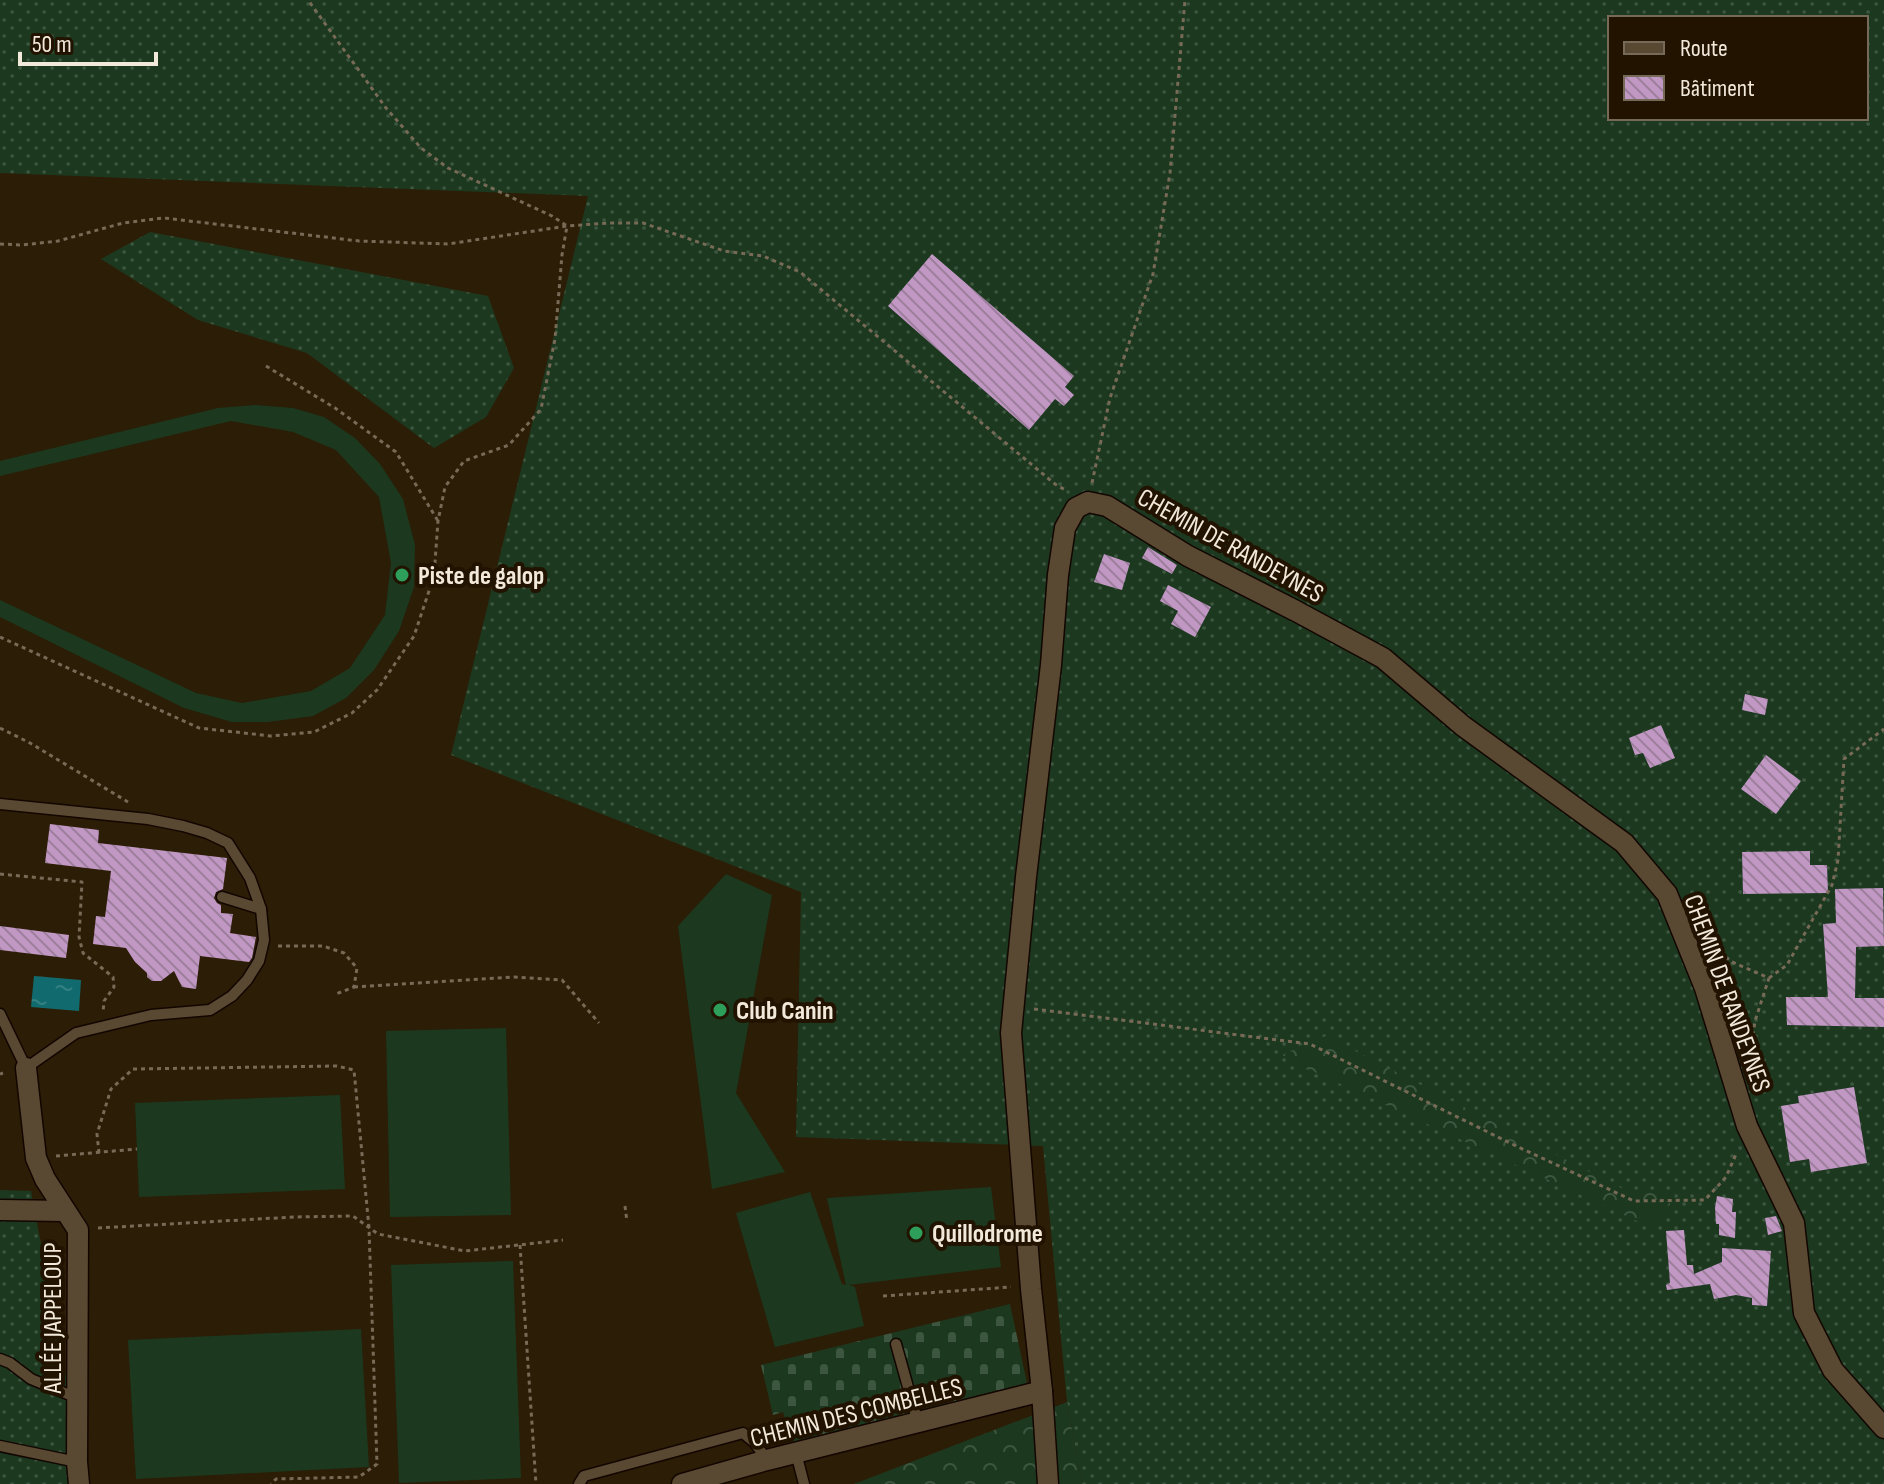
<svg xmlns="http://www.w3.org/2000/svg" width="1884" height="1484" font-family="'Sofia Sans Condensed',sans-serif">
  <defs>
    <pattern id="grass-dots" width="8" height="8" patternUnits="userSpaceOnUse" patternTransform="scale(2)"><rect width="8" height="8" fill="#1c391f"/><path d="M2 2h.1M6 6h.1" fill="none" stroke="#3d563f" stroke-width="1.8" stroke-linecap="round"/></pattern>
    <pattern id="forest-crowns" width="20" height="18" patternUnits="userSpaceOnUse" patternTransform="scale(2)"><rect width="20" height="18" fill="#1c391f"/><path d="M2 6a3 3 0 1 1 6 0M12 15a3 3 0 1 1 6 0" fill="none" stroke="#3d563f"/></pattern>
    <pattern id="cemetery-stones" width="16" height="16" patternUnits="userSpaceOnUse" patternTransform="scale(2)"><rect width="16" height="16" fill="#1c391f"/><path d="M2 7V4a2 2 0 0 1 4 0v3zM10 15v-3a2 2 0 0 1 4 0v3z" fill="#3d563f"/></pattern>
    <pattern id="water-ripples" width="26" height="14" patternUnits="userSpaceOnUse" patternTransform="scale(2)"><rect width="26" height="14" fill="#116b6e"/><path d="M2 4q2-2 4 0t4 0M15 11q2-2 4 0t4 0" fill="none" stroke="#348082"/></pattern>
    <pattern id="building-back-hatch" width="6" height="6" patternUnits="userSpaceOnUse" patternTransform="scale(2)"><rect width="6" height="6" fill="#c198c4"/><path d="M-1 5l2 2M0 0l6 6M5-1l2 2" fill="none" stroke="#9d7f9d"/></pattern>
  </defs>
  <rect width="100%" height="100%" fill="#2b1d06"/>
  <!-- grass -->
  <g fill="url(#grass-dots)" fill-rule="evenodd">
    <path d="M0 0H1884V1484H1082L1067 1402 1043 1146 796 1137 801 892 451 755 588 196 0 173ZM1610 18H1866V118H1610Z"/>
    <polygon points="150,232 488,296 514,368 486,417 434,448 307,353 198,320 101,259"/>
    <polygon points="0,1190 31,1191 86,1484 0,1484"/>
  </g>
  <!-- forest -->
  <g fill="url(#forest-crowns)">
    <polygon points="1326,1036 1631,1193 1676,1193 1652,1228 1280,1056"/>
    <polygon points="1067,1402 1082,1484 854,1484"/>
  </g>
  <!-- cemetery -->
  <polygon fill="url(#cemetery-stones)" points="1010,1304 1027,1383 792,1442 783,1412 773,1415 761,1365"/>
  <!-- pitch -->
  <g fill="#1c391f">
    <polygon points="255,405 293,408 324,417 355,438 380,464 403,499 415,545 414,587 399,631 374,670 346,698 313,716 268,722 232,722 184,708 0,617 0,600 196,693 242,703 311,691 350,668 385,615 391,563 379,497 336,450 293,432 231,421 0,476 0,461 218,408"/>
    <polygon points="726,874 772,895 736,1093 785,1172 712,1189 678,926"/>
    <polygon points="506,1028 511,1215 390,1217 386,1031"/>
    <polygon points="340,1095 345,1189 139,1197 135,1103"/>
    <polygon points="991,1187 1001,1267 849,1285 855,1287 864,1326 775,1347 736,1213 810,1192 842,1284 846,1285 827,1198"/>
    <polygon points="513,1261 521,1478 399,1483 391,1265"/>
    <polygon points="361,1329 369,1467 136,1479 128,1340"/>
  </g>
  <!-- water -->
  <polygon fill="url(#water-ripples)" points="34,976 81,980 79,1011 31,1007"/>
  <!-- building -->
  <g fill="url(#building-back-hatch)">
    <polygon points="932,254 1074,376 1065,387 1074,395 1064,406 1055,399 1029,430 888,306"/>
    <polygon points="1148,547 1177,565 1172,574 1142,558"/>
    <polygon points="1104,554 1130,563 1122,590 1094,582"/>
    <polygon points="1168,585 1211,607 1195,637 1171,624 1178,611 1160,601"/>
    <polygon points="1745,694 1768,699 1765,715 1742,710"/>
    <polygon points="1661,725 1675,758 1650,768 1643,753 1635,755 1629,738"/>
    <polygon points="1766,755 1801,781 1776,814 1741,789"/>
    <polygon points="50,824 99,830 98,843 227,858 223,889 216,892 214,898 217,903 221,905 221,913 233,914 230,933 256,937 252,958 249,962 200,956 196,989 182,987 174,971 161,981 152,981 147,977 147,973 135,962 126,948 93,944 96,916 105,917 111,871 45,863"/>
    <polygon points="1810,851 1810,865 1827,865 1828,893 1743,894 1742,852"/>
    <polygon points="1883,888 1884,946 1856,947 1855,998 1884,998 1884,1027 1787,1025 1786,997 1828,997 1823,924 1836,923 1835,889"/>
    <polygon points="0,926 69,935 66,958 0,950"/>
    <polygon points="1854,1087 1867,1163 1811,1172 1809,1159 1790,1162 1781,1106 1799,1103 1798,1096"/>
    <polygon points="1717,1196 1733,1199 1732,1212 1736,1212 1735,1238 1719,1235 1719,1224 1716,1224 1715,1208"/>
    <polygon points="1776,1216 1782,1231 1768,1235 1765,1218"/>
    <polygon points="1684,1230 1687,1265 1693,1265 1694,1274 1722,1262 1722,1248 1771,1251 1767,1306 1752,1305 1752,1298 1736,1295 1714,1299 1710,1284 1667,1290 1666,1285 1670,1283 1666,1231"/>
  </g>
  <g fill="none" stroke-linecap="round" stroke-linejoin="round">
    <defs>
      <g id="service">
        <polyline points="0,804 148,819 183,826 207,833 228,843 250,878 261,909 264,940 259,961 247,980 232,996 210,1010 151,1015 76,1033 26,1068 0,1014"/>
        <polyline points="222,897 261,909"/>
        <polyline points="896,1344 918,1423"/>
        <polyline points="0,1359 10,1363 31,1379 77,1398"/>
        <polyline points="0,1446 77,1462"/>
        <polyline points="796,1453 804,1484"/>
        <polyline points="579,1484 584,1476 743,1433 755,1443 767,1460"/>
      </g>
      <g id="minor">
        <polyline points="26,1068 36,1158 45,1179 78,1230 77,1462 79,1484"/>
        <polyline points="0,1210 65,1211"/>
        <polyline points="682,1484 767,1460 1042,1391"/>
        <polyline points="1048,1484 1042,1391 1031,1289 1011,1033 1026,877 1051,665 1058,575 1065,528 1076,508 1088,502 1107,506 1188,556 1296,611 1383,658 1463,726 1624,843 1667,894 1705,988 1747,1126 1794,1223 1804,1313 1833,1370 1884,1428"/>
      </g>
    </defs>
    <!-- service casing -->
    <use href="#service" stroke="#130600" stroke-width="13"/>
    <!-- minor casing -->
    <use href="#minor" stroke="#130600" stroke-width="23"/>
    <!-- path -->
    <g stroke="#776a57" stroke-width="3" stroke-dasharray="4 4" stroke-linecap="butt">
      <polyline points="0,244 22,245 58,241 123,223 164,218 359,241 448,244 567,226 608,223 643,223 724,251 763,256 800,272 1055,484 1067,491"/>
      <polyline points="266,366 335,408 396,452 438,521"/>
      <polyline points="1092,483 1110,398 1153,274 1170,173 1185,0"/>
      <polyline points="0,637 199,728 271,736 314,732 352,713 377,690 414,636 434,576 438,521 445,487 464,461 509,445 541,409 555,339 562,255 567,226 552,216 448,168 421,148 386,108 308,0"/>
      <polyline points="0,728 30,743 128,802"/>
      <polyline points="0,874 82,882 79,937 83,953 113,977 114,987 104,1001 103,1013"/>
      <polyline points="1707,942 1732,962 1769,978 1755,1021 1751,1049 1747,1058"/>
      <polyline points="278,946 323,946 344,953 357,968 354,987 336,994"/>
      <polyline points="1769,978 1787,965 1832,885 1838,860 1844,759 1884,729"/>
      <polyline points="354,987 514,977 562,980 599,1023"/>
      <polyline points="1034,1009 1310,1044 1514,1145 1634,1201 1705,1200 1726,1177 1737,1152"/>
      <polyline points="0,1074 3,1073"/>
      <polyline points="99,1153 97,1134 111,1089 133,1069 337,1066 354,1070 369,1228 377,1464 359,1477 276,1479 271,1484"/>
      <polyline points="56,1156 137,1149"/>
      <polyline points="625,1206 627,1222"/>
      <polyline points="98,1228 294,1217 353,1216 378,1234 465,1251 563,1240"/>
      <polyline points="520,1245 536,1484"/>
      <polyline points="883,1296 1011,1287"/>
    </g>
    <!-- service -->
    <use href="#service" stroke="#5a4932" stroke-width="10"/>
    <!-- minor -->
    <use href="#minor" stroke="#5a4932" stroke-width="20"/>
  </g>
  <!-- markers -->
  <g fill="#2e9e5b" stroke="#211300" stroke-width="3">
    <circle cx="402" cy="575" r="8"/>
    <circle cx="720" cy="1010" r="8"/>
    <circle cx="916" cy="1233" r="8"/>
  </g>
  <g text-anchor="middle" stroke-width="8" stroke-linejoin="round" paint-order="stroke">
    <!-- street labels -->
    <g font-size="26" fill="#f3e9db" stroke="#211300">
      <text transform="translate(1231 545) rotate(29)" y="9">CHEMIN DE RANDEYNES</text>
      <text transform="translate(1728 993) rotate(70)" y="9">CHEMIN DE RANDEYNES</text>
      <text transform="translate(52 1318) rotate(-90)" y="9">ALLÉE JAPPELOUP</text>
      <text transform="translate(856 1412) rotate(-14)" y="9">CHEMIN DES COMBELLES</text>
    </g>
    <!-- poi labels -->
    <g font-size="26" font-weight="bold" fill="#f3e9db" stroke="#211300" text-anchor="start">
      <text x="418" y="584">Piste de galop</text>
      <text x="736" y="1019">Club Canin</text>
      <text x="932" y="1242">Quillodrome</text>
    </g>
  </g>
  <!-- legend -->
  <rect x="1608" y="16" width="260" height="104" fill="#211300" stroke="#756958" stroke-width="2"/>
  <rect x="1624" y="42" width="40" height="12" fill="#5a4932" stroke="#756958" stroke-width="2"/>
  <text x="1680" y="56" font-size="24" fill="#f3e9db">Route</text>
  <rect x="1624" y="76" width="40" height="24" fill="url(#building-back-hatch)" stroke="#756958" stroke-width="2"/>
  <text x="1680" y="96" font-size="24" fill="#f3e9db">Bâtiment</text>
  <!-- scale -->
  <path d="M20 52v12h136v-12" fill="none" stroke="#f3e9db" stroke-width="4"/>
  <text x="32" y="52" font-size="24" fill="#f3e9db" stroke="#211300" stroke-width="6" paint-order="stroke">50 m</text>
</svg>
